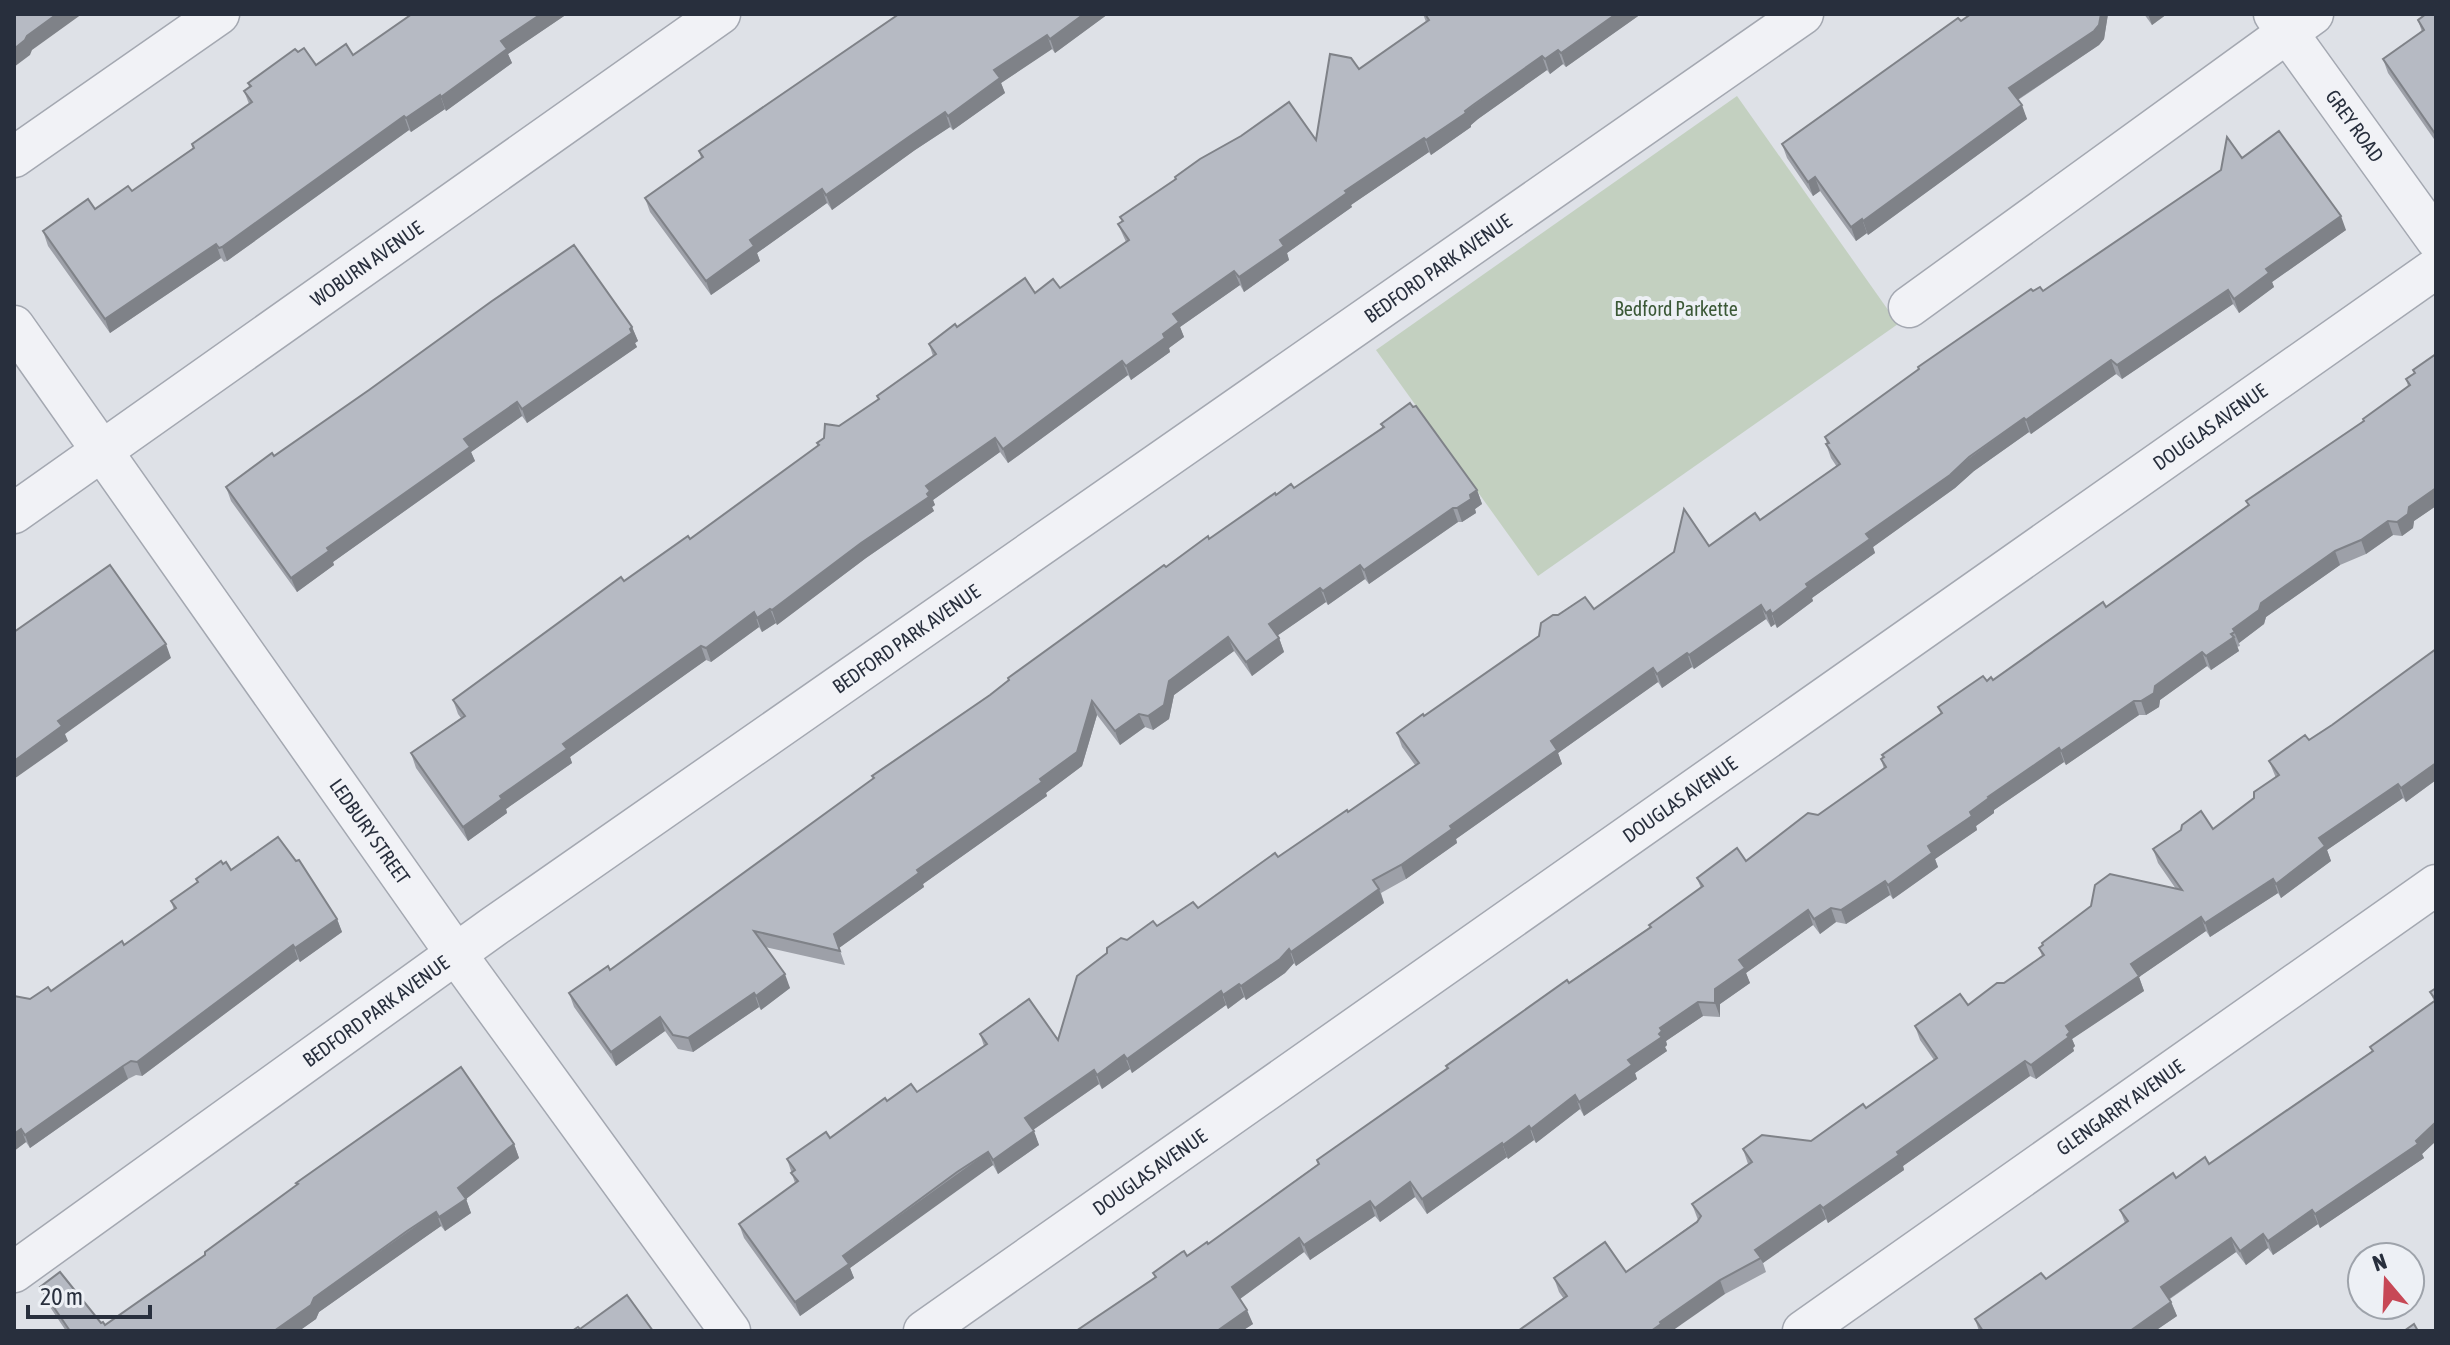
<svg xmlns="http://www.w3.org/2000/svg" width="2450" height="1345" font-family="'Asap Condensed',sans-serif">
  <rect width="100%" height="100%" fill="#dee1e7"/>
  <!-- park -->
  <polygon fill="#c3d0c0" points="1737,96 1898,324 1538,576 1376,350"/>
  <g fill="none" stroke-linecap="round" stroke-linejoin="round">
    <defs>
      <g id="minor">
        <path id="s1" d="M2274 14 2436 239"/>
        <polyline points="14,157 219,14"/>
        <polyline points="1909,307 2313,14"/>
        <path id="s2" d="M14 326 456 954 730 1331"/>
        <path id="s3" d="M14 513 720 14"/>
        <path id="s4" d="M14 1272 493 927 1803 14"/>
        <path id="s5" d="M924 1331 2436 268"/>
        <path id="s6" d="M1803 1331 2436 885"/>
      </g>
    </defs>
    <!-- minor casing -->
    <use href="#minor" stroke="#a4a8b1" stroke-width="43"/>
    <!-- minor -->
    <use href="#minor" stroke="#f1f2f6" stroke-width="40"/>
  </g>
  <!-- wall -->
  <g fill="#9da0a8">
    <polygon points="412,14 567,14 508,54 512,63 446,111 445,109 411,132 409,130 227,261 224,262 221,258 110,333 48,246 43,231 95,209 132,191 193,148 192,144 249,104 244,91 249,87 248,83 298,52 316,65 353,55"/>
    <polygon points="1108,14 1055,53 1052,49 1001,83 1005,93 953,130 950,127 915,150 832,210 827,203 757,253 760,261 711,295 650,212 645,198 701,158 699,151"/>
    <polygon points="1423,14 1641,14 1566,67 1563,64 1550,74 1547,70 1478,119 1471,125 1471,127 1431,155 1429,152 1351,205 1352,207 1287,253 1289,260 1244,292 1240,285 1180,327 1184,337 1169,348 1170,352 1131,380 1128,375 1008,463 1000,452 933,500 935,505 932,507 934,511 866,558 777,625 776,623 762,632 759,627 711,662 706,660 690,671 570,757 572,763 506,809 507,813 468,841 416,768 411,753 461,718 458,714 453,700 624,581 690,539 818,446 817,443 879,399 877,396 933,356 929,344 957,327 1035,293 1060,288 1126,242 1118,224 1122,222 1120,217 1316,140 1359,69 1426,22"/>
    <polygon points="1971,14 2108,14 2104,39 2099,45 2018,100 2027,119 1868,235 1867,233 1856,241 1820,191 1813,196 1787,158 1782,144"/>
    <polygon points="2144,14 2167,14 2152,25"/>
    <polygon points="2436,14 2436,142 2388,73 2383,59 2422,32 2418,20"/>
    <polygon points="2242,158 2346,230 2272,282 2274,287 2239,313 2233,304 2122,379 2116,374 2031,434 2029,432 1974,471 1955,488 1873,547 1875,553 1812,598 1813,601 1777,628 1775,624 1771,627 1766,619 1694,669 1692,667 1662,688 1658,682 1558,753 1562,764 1456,839 1457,843 1406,879 1381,893 1384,903 1296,966 1294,963 1285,973 1246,1000 1244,997 1228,1009 1226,1005 1132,1073 1130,1069 1102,1089 1099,1084 1033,1130 1039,1145 998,1174 993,1165 962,1186 850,1268 854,1278 800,1316 744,1238 739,1224 795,1183 787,1159 830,1138 887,1101 917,1092 984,1046 980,1034 1058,1040 1127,940 1198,908 1348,812 1415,765 1402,747 1397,733 1424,716 1539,636 1558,615 1594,609 1709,546 1760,520 1837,467 1831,458 1826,444 1827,444 1825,437 2033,291 2043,291"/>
    <polygon points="632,327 638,341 635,343 637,347 527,423 522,416 471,452 475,461 333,562 334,565 297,592 231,501 226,487 274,456"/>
    <polygon points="2436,354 2436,506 2414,521 2413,528 2402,536 2393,535 2366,554 2340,565 2266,617 2264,624 2239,643 2240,646 2237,647 2239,651 2211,670 2207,666 2160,700 2159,707 2146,715 2139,715 2066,765 2064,762 1994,810 1994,813 1976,826 1977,830 1935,859 1938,867 1893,899 1890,895 1846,924 1836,922 1820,934 1813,925 1746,973 1750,983 1720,1004 1720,1017 1703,1016 1666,1041 1667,1045 1665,1047 1667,1051 1635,1073 1637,1079 1584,1116 1580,1109 1536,1143 1534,1140 1508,1159 1507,1157 1427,1214 1415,1197 1380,1222 1375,1216 1310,1260 1304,1252 1240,1299 1253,1324 1242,1331 1076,1331 1155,1278 1153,1273 1187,1256 1208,1244 1318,1164 1317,1160 1447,1069 1446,1066 1650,927 1701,888 1697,878 1746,861 1818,815 1884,769 1881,759 1884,757 1882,755 1941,714 1938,707 1987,681 1993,680 2106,607 2248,505 2246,501 2364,421 2408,386 2406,379 2414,373 2413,370"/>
    <polygon points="1381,424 1477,490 1482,504 1475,509 1476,513 1462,522 1458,522 1369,584 1365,579 1328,605 1326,602 1278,635 1284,652 1252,676 1234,651 1174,695 1169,719 1153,730 1145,727 1120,745 1097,715 1082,766 1046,793 1047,796 923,884 924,887 839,948 845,965 765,947 790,988 761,1010 759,1007 693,1052 678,1049 665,1031 616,1066 574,1007 569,993 610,970 874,779 872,776 990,695 1008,680 1008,678 1166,567 1276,495 1294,488 1383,428"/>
    <polygon points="2436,649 2436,780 2406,802 2403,798 2327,850 2331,861 2281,898 2278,893 2210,937 2206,931 2139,977 2144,991 2072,1039 2075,1046 2073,1048 2074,1051 2036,1079 2030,1076 1903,1166 1904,1170 1828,1223 1826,1219 1776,1253 1763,1263 1766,1272 1725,1294 1564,1299 1559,1292 1554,1278 1626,1272 1698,1220 1692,1204 1748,1164 1743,1149 1811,1141 1866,1108 1934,1060 1920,1040 1915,1026 1968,1005 2004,983 2042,956 2039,948 2176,889 2158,863 2153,849 2213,829 2254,798 2276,778 2269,761 2309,740 2332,725"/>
    <polygon points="223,864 231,870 337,919 342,932 300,962 298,959 142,1076 136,1075 128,1079 30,1148 26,1142 14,1151 14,996 30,999 51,991 124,945 174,910 171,901 197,882 196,879"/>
    <polygon points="2436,988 2436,1141 2422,1154 2424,1158 2342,1213 2320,1228 2318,1224 2273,1255 2268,1248 2246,1265 2236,1252 2170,1299 2177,1316 2155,1331 1979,1331 1975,1319 2046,1279 2125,1223 2120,1210 2176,1178 2209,1164 2372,1051 2370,1047 2434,1001 2430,992"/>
    <polygon points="514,1144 519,1158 466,1199 471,1213 445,1231 441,1226 412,1246 319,1312 316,1319 299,1331 66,1331 46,1301 40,1287 105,1325 205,1255 297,1185 296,1183"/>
  </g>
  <!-- shaded-wall -->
  <g fill="#7f8288">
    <polygon points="57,14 82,14 32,50 30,55 14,67 14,49 27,36"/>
    <polygon points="541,14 567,14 508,54 512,63 446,111 441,97 501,41"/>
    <polygon points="1084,14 1108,14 1055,53 1050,39"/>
    <polygon points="1616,14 1641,14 1566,67 1561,53"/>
    <polygon points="2101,14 2108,14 2104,39 2099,45 2014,102 2009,88"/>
    <polygon points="2148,14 2167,14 2152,25"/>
    <polygon points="1047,35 1052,49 1001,83 1005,93 953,130 948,116 994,70"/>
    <polygon points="1558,50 1563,64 1550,74 1545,59"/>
    <polygon points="1542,56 1547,70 1478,119 1471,125 1471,127 1431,155 1426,140"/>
    <polygon points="440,95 445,109 411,132 406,118"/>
    <polygon points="2022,105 2027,119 1868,235 1863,221"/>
    <polygon points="945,112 950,127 915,150 832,210 826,195 910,136"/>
    <polygon points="404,116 409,130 227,261 222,247"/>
    <polygon points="1424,138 1429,152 1351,205 1352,207 1287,253 1289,260 1244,292 1239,277 1280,240 1345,191"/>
    <polygon points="1815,177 1820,191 1813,196 1808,182"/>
    <polygon points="822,189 827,203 757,253 760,261 711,295 706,281 750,240"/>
    <polygon points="2341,216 2346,230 2272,282 2274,287 2239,313 2234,299 2266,269"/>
    <polygon points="1862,219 1867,233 1856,241 1851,227"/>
    <polygon points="216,244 221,258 110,333 105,319"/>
    <polygon points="1234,271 1240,285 1180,327 1184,337 1169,348 1170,352 1131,380 1126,366 1163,334 1173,314"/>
    <polygon points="2228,290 2233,304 2122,379 2117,365"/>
    <polygon points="632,327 638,341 635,343 637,347 527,423 522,409"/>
    <polygon points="2111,360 2116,374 2031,434 2026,420"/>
    <polygon points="1122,361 1128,375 1008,463 1003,449"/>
    <polygon points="517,402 522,416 471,452 475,461 333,562 334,565 297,592 291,578 327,548 464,439"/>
    <polygon points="2024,418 2029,432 1974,471 1955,488 1873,547 1875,553 1812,598 1813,601 1777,628 1772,614 1866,534"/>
    <polygon points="995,438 1000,452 933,500 935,505 932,507 934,511 866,558 777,625 772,610 927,494 926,486"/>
    <polygon points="2436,488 2436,506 2414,521 2413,528 2402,536 2397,522 2409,507"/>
    <polygon points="1477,490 1482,504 1475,509 1476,513 1462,522 1457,508 1470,495"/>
    <polygon points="1453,508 1458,522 1369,584 1364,570"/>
    <polygon points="2388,521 2393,535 2366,554 2361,540"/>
    <polygon points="2335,551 2340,565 2266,617 2264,624 2239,643 2233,629 2261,603"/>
    <polygon points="1360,565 1365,579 1328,605 1323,591"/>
    <polygon points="1320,588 1326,602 1274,638 1269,624"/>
    <polygon points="1761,605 1766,619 1694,669 1689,655"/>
    <polygon points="770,609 776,623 762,632 757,618"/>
    <polygon points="1770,610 1775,624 1771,627 1766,613"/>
    <polygon points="754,612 759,627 711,662 706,648"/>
    <polygon points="1228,637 1234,651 1174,695 1169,719 1153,730 1148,716 1169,681"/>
    <polygon points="2234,637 2239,651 2211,670 2206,656"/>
    <polygon points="1279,638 1284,652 1252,676 1246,662"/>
    <polygon points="166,644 171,658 65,734 68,741 14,779 14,761 58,721"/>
    <polygon points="701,646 706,660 570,757 572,763 506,809 507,813 468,841 463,827 500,796 563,744"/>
    <polygon points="2202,652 2207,666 2160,700 2159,707 2146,715 2141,701 2155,686"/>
    <polygon points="1687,653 1692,667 1662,688 1657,674"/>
    <polygon points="1653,668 1658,682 1558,753 1562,764 1456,839 1457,843 1406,879 1401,865 1551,741"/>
    <polygon points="1092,701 1097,715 1082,766 1046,793 1047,796 923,884 924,887 839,948 845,965 834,934 917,870"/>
    <polygon points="2134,701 2139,715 2066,765 2061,751"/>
    <polygon points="1139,714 1145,727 1120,745 1115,731"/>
    <polygon points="2059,748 2064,762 1994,810 1994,813 1976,826 1977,830 1935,859 1938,867 1893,899 1888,885 1928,846 1988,797"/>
    <polygon points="2436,763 2436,780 2406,802 2401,788"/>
    <polygon points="2398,784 2403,798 2327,850 2331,861 2281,898 2276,884 2319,838"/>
    <polygon points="2273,879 2278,893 2210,937 2205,923"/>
    <polygon points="1885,881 1890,895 1846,924 1841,910"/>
    <polygon points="1379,889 1384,903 1296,966 1291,952"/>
    <polygon points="1831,908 1836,922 1820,934 1814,919"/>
    <polygon points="1808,910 1813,925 1746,973 1750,983 1720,1004 1720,1017 1715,1003 1715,989 1739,960"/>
    <polygon points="2201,917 2206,931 2139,977 2144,991 2072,1039 2075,1046 2073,1048 2074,1051 2036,1079 2031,1065 2066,1026 2131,964"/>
    <polygon points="337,919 342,932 300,962 295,948"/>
    <polygon points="293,945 298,959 142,1076 137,1062"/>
    <polygon points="1289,949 1294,963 1285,973 1246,1000 1241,986"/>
    <polygon points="785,974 790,988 761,1010 756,996"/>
    <polygon points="1239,984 1244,997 1228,1009 1223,995"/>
    <polygon points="1221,991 1226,1005 1132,1073 1127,1059"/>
    <polygon points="754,993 759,1007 693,1052 688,1038"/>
    <polygon points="1698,1002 1703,1016 1666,1041 1667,1045 1665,1047 1667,1051 1635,1073 1637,1079 1584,1116 1579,1102 1659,1034 1660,1028"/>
    <polygon points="660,1017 665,1031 616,1066 611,1052"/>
    <polygon points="1124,1055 1130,1069 1102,1089 1097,1075"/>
    <polygon points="2025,1061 2030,1076 1903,1166 1904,1170 1828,1223 1823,1208 1897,1152"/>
    <polygon points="123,1066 128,1079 30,1148 25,1135"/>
    <polygon points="1094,1070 1099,1084 1030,1132 1025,1118"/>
    <polygon points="1575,1095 1580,1109 1536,1143 1531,1129"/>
    <polygon points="2436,1122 2436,1141 2422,1154 2424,1158 2320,1228 2315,1214 2416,1141"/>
    <polygon points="1529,1126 1534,1140 1508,1159 1503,1145"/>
    <polygon points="21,1129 26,1142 14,1151 14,1134"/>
    <polygon points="1034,1131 1039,1145 998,1174 993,1160"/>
    <polygon points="1502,1143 1507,1157 1427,1214 1422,1199"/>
    <polygon points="514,1144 519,1158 466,1199 471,1213 445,1231 439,1217 458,1188"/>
    <polygon points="988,1152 993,1165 850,1268 854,1278 800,1316 795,1302 843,1256"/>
    <polygon points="1410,1182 1415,1197 1380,1222 1375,1208"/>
    <polygon points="1370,1201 1375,1216 1310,1260 1304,1245"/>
    <polygon points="1820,1205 1826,1219 1763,1263 1755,1250"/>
    <polygon points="2312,1210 2318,1224 2273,1255 2268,1241"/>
    <polygon points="436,1212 441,1226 319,1312 316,1319 299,1331 274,1331 314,1298"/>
    <polygon points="2263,1234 2268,1248 2246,1265 2240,1251"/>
    <polygon points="1299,1238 1304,1252 1237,1301 1232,1287"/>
    <polygon points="2231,1238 2236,1252 2166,1301 2161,1287"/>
    <polygon points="1720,1280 1725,1294 1672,1331 1651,1331 1660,1322"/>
    <polygon points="2171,1302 2177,1316 2155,1331 2130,1331"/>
    <polygon points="1247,1310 1253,1324 1242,1331 1217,1331"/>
  </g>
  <!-- building -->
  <g fill="#b6bac3" stroke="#7f8288" stroke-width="2">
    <polygon points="14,14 57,14 27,36 25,40 14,49"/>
    <polygon points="412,14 541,14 501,41 507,49 441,97 440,95 406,118 404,116 222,247 219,248 216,244 105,319 43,231 88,199 95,209 128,186 132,191 194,148 192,144 252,102 244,91 251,86 248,83 295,49 298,52 304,48 316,65 346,44 353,55"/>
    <polygon points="899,14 1084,14 1050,39 1047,35 994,70 1000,78 948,116 945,112 910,136 826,195 822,189 750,240 754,246 706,281 645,198 703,157 699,151"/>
    <polygon points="1425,14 1616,14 1561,53 1558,50 1545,59 1542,56 1473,105 1465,111 1466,113 1426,140 1424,138 1345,191 1347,193 1280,240 1284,246 1239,277 1234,271 1173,314 1179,322 1163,334 1165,338 1126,366 1122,361 1003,449 995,438 926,486 930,491 927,494 929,497 861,543 772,610 770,609 757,618 754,612 706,648 701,646 685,657 563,744 567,749 500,796 502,799 463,827 411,753 465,716 453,700 621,577 624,581 688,536 690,539 819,445 817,443 824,438 825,424 839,426 879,399 877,396 936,354 929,344 955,324 957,327 1025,278 1035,293 1053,279 1060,288 1129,240 1118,224 1123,221 1120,217 1176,179 1175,177 1200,159 1241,136 1289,102 1316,140 1330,54 1351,58 1359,69 1429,20"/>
    <polygon points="1971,14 2101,14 2099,25 2094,31 2009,88 2022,105 1863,221 1862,219 1851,227 1815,177 1808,182 1782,144 1958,18 1961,21"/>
    <polygon points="2426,14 2436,14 2436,135 2383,59 2424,30 2418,20"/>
    <polygon points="2279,131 2341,216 2266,269 2269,273 2234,299 2228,290 2117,365 2111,360 2026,420 2024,418 1969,457 1950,475 1866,534 1870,539 1806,584 1808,587 1772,614 1770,610 1766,613 1761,605 1689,655 1687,653 1657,674 1653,668 1551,741 1557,750 1450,826 1452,829 1401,865 1373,880 1379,889 1291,952 1289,949 1280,959 1241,986 1239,984 1223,995 1221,991 1127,1059 1124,1055 1097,1075 1094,1070 1025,1118 1034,1131 993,1160 988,1152 957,1172 843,1256 849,1264 795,1302 739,1224 798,1181 791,1173 795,1170 787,1159 826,1132 830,1138 885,1098 887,1101 911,1084 917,1092 987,1044 980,1034 1029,999 1058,1040 1077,976 1107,953 1107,948 1121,938 1127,940 1153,921 1157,926 1193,902 1198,908 1275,853 1278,857 1347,810 1348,812 1419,763 1397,733 1423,714 1424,716 1539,636 1541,623 1553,615 1558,615 1585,597 1594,609 1674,552 1684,509 1709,546 1755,513 1760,520 1840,464 1826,444 1829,443 1825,437 1919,369 1918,367 2031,289 2033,291 2040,287 2043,291 2221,170 2227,137 2242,158"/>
    <polygon points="574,245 632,327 630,329 632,333 522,409 517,402 464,439 470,447 327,548 329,551 291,578 226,487 272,453 274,456 369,390 492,301"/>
    <polygon points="2436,354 2436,488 2409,507 2408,514 2397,522 2388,521 2361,540 2335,551 2261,603 2259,610 2233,629 2235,632 2231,634 2234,637 2206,656 2202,652 2155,686 2154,693 2141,701 2134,701 2061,751 2059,748 1988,797 1989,798 1970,812 1972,816 1928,846 1932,853 1888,885 1885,881 1841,910 1831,908 1814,919 1808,910 1739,960 1745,968 1715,989 1715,1003 1698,1002 1660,1028 1662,1031 1659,1034 1662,1037 1628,1060 1632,1065 1579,1102 1575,1095 1531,1129 1529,1126 1503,1145 1502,1143 1422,1199 1410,1182 1375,1208 1370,1201 1304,1245 1299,1238 1232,1287 1247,1310 1217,1331 1076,1331 1156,1277 1153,1273 1182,1252 1184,1251 1187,1256 1207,1242 1208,1244 1319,1164 1317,1160 1448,1068 1446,1066 1567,980 1569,983 1651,927 1649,925 1703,886 1697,878 1737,848 1746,861 1808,813 1818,815 1886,767 1881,759 1884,757 1882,755 1942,713 1938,707 1983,676 1987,681 1991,677 1993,680 2103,602 2106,607 2249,505 2246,501 2364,421 2363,419 2410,385 2406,379 2415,373 2413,370"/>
    <polygon points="1410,403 1413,407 1416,406 1477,490 1470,495 1471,499 1457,508 1453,508 1364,570 1360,565 1323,591 1320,588 1269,624 1279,638 1246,662 1228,637 1169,681 1164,705 1148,716 1139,714 1115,731 1092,701 1077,752 1040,779 1042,782 917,870 919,873 834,934 840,951 754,931 785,974 756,996 754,993 688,1038 673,1035 660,1017 611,1052 569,993 608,966 610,970 874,778 872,776 990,695 1009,680 1008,678 1164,565 1166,567 1208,536 1209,539 1275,493 1276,495 1291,484 1294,488 1384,427 1381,424"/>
    <polygon points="110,565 166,644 58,721 62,726 14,761 14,632"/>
    <polygon points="2436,649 2436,763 2401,788 2398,784 2319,838 2325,846 2276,884 2273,879 2205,923 2201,917 2131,964 2139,976 2066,1026 2070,1032 2067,1035 2069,1037 2031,1065 2025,1061 1897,1152 1899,1155 1823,1208 1820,1205 1771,1239 1755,1250 1761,1258 1720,1280 1660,1322 1661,1324 1651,1331 1518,1331 1567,1296 1554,1278 1605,1242 1626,1272 1697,1222 1701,1216 1692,1204 1752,1162 1743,1149 1762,1135 1811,1141 1863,1104 1866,1108 1937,1058 1915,1026 1960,994 1968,1005 1997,983 2004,983 2044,955 2039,948 2043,945 2042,943 2091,906 2095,885 2110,874 2182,890 2153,849 2181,830 2182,825 2201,811 2213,829 2254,798 2254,792 2279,775 2269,761 2305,735 2309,740 2332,725"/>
    <polygon points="278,837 296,861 299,860 337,919 295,948 293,945 137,1062 131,1061 123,1066 25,1135 21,1129 14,1134 14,996 30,999 48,987 51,991 122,941 124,945 176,908 171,901 198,882 196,879 221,861 223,864 226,862 231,870"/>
    <polygon points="2436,988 2436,1000 2430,992"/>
    <polygon points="2436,1000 2436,1122 2416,1141 2418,1144 2337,1199 2315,1214 2312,1210 2268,1241 2263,1234 2240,1251 2231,1238 2161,1287 2171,1302 2130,1331 1983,1331 1975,1319 2041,1273 2046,1279 2128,1221 2120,1210 2173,1173 2176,1178 2205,1157 2209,1164 2373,1051 2370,1047"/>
    <polygon points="461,1067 514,1144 458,1188 466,1199 439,1217 436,1212 407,1231 314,1298 311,1305 274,1331 70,1331 40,1287 60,1272 101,1323 103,1322 105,1325 205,1255 205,1252 298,1184 296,1183"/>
    <polygon points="627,1295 653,1331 572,1331 578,1327 580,1329"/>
    <polygon points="2414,1324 2418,1331 2404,1331"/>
  </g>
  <g text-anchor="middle" stroke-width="8" stroke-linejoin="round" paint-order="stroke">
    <!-- street labels -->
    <g font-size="20" fill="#282f3d" stroke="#edf0f5">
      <text dy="7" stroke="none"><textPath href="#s1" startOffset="138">GREY ROAD</textPath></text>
      <text dy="7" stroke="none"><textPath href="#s3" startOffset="432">WOBURN AVENUE</textPath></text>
      <text dy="7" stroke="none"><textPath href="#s4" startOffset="1742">BEDFORD PARK AVENUE</textPath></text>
      <text dy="7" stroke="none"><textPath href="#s5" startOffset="1572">DOUGLAS AVENUE</textPath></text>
      <text dy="7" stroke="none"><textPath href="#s4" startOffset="1094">BEDFORD PARK AVENUE</textPath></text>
      <text dy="7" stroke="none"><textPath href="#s5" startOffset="924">DOUGLAS AVENUE</textPath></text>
      <text dy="7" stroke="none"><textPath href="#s2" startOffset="618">LEDBURY STREET</textPath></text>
      <text dy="7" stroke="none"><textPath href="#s4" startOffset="446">BEDFORD PARK AVENUE</textPath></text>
      <text dy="7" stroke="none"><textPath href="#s6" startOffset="388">GLENGARRY AVENUE</textPath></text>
      <text dy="7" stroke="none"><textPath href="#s5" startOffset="276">DOUGLAS AVENUE</textPath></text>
    </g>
    <!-- park labels -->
    <g font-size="20" fill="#3b5836" stroke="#edf0f5">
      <text x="1676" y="316">Bedford Parkette</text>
    </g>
  </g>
  <!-- border -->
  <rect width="2450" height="1345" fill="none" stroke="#282f3d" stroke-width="32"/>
  <!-- north arrow -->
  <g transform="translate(2386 1281) rotate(341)"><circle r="38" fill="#edf0f5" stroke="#9ea3ab" stroke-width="2"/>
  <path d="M0-6L14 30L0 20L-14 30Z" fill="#c74856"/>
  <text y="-12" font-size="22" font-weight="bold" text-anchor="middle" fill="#282f3d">N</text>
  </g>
  <!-- scale -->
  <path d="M28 1305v12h122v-12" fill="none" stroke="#282f3d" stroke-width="4"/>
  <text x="40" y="1305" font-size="24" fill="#282f3d" stroke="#edf0f5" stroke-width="6" paint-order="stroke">20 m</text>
</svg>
